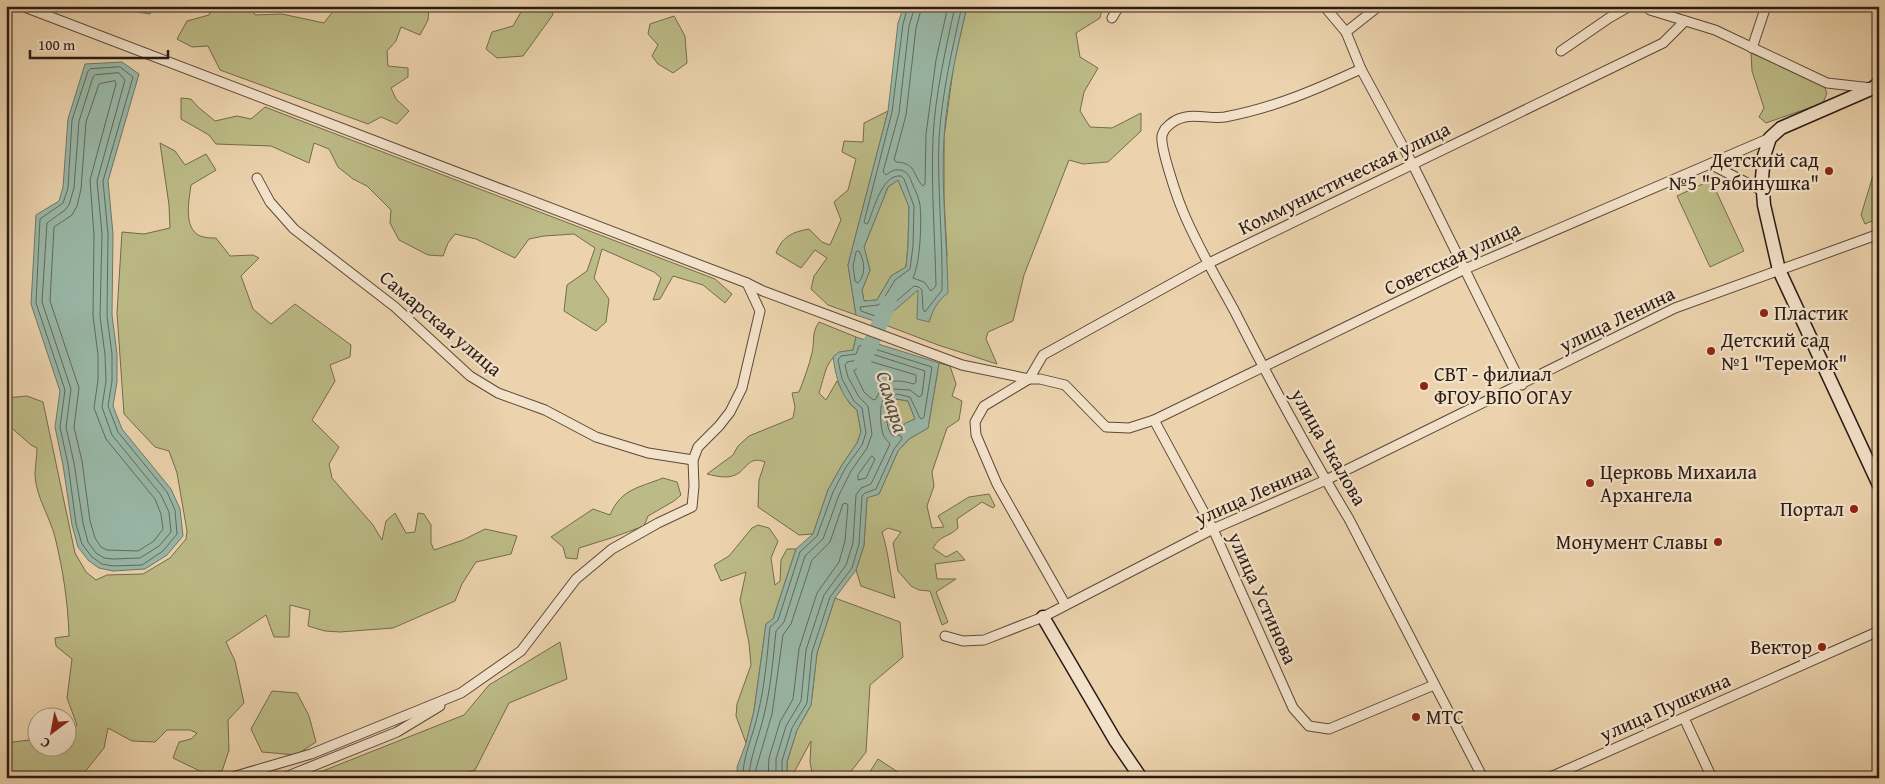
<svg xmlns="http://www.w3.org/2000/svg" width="1885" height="784" font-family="'Gentium Book Plus',serif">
  <rect width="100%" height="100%" fill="#ecd3ad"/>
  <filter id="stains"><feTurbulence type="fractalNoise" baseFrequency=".004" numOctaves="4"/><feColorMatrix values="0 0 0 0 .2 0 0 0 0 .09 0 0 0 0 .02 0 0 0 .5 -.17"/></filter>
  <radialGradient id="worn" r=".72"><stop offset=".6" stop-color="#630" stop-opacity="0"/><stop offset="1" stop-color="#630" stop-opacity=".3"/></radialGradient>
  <!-- green -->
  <g fill="#bcbb87" stroke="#746b4e">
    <polygon points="212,6 252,6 255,15 282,14 324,23 334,10 332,6 429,6 428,20 420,35 401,27 396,41 387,51 388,66 408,68 408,77 391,88 396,99 409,111 397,124 381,117 368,124 220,70 208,46 192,47 177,39 187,21 209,15"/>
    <polygon points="509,6 555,6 552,16 523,56 497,58 486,49 492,32 513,26 521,12"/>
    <polygon points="967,6 1103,6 1100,18 1076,33 1080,57 1098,68 1084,92 1080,111 1090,127 1112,128 1141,113 1141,131 1108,162 1083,164 1069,160 1024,275 1013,321 988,332 986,339 997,364 938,345 880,323 918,289 929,322 934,307 941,298 947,255 944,197 944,137 954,63"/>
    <polygon points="674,16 685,36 687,63 673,73 658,64 652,56 658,45 648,34 650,24"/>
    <polygon points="1751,53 1824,86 1827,93 1823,103 1766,123 1759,117 1764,108 1752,71"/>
    <polygon points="181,98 191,99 197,106 215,121 237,116 251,119 265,107 715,279 732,294 725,303 703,285 673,276 660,299 653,300 661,278 654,272 602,249 594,278 609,299 606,322 596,331 564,311 567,285 587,271 595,248 574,234 544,236 529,239 515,258 476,239 455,234 448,243 443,256 428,255 399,240 390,223 391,210 367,186 353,179 338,167 329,149 314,143 309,163 271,146 216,144 209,135 181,119"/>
    <path d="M888 111 848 265 856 315 828 305 811 289 814 276 827 258 815 250 801 268 776 253C782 237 792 232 809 229L822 242 830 245 841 220 834 202 848 190 856 159 842 152 844 141 863 142 864 123Z"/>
    <path d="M160 143 175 151 185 165 206 154 216 170 191 185C189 200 183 228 200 236 205 238 211 238 216 238L230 256 253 255 259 258 241 276 253 309 271 324 295 304 351 345 350 357 330 365 335 381 312 420 339 447 329 464 332 478 373 525 382 540 386 521 395 513 406 533 415 532 418 513 424 514 431 525V543L434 550 463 540 485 529 517 536 511 554 476 562 462 584 455 601 393 628 340 632 325 631 308 626 310 610 290 605 289 637H274L266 615 226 642 235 661 244 703 228 720 229 750 222 771 206 774 173 758 179 742 191 739 197 733 190 730H167L155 742 132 741 108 728 104 748 80 778H6V743L37 739 38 746H68V729L77 725 67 698 72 659 56 646 55 638 69 636C68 602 63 570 55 537 50 517 36 497 35 475 35 466 37 457 37 448L31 445 6 423V398L27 396 43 402 75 553 86 572 96 580 107 575 143 574 170 558 186 539 187 531 177 473 169 451 155 447 124 414 117 313 122 232 144 234 170 228 169 205Z"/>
    <polygon points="1879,156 1879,218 1865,224 1861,215"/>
    <polygon points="898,180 909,206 908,245 906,267 891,276 877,300 864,301 862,290 870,270 864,247 888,187"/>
    <polygon points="1711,180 1744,251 1710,267 1677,196"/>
    <path d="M819 322 856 337 853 350C825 354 827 369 819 393L826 400 837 381 850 404 857 410 861 432 857 443 842 465 828 490 813 534 799 535 758 507 759 480 765 462C748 455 747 470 735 475 726 479 716 476 707 474L733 455 738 446 749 436 793 418 795 407 792 393 799 392C804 379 809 366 812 353 815 340 811 334 819 322Z"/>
    <path d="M939 363 950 366 956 384 952 396 962 401 959 420 947 428 932 472 934 486 927 506 932 528 944 527 938 516 969 497 989 494 995 506 993 508 982 502 957 519 958 528C948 538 941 534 933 548L946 557 957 551 965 560 935 564 937 579H956L936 592 948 622 942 625 930 591 919 590 911 586 898 571 893 543 901 532 888 528 882 532C889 553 890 576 895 598L861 586 856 570 864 545 867 497 879 494 898 451 909 439 928 428Z"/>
    <polygon points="896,399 908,401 915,419 906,423 894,433 891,413"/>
    <path d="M663 478 677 482 681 495 674 501 648 516 644 526 611 538 579 548 577 559 566 558 563 547 551 537 593 509 610 515C621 489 638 488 663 478Z"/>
    <polygon points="758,525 769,528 778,541 771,558 775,585 780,581 781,560 787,549 796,549 773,619 766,624 754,711 746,743 736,716 737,704 751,665 749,643 740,600 746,572 721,581 714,565 729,556 752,528"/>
    <polygon points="835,598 900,622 903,657 870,685 866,752 846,778 813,778 810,762 811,741 791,778 787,778 787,762 797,730 811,705 817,653"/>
    <polygon points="560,642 567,679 509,703 475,770 446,778 305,778 464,715 489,685"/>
    <polygon points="272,691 297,693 309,716 316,742 296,755 262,752 251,729"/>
    <polygon points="878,759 907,778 866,778"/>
  </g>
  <!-- water -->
  <g fill="#99b8a8" stroke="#6d796d" fill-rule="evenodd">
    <polygon points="110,6 155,6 150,14 117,9"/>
    <path d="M904 6H967C957 49 947 93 944 137 941 189 947 241 948 293 937 301 933 310 929 322L917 319 918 290 880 323 856 315 848 265 888 111 898 23ZM898 180 909 207 908 245 906 267 891 276 877 300 864 301 862 290 870 270 864 247 888 187Z"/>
    <polygon points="122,62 139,74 108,181 113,234 112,315 117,354 117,382 113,406 122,429 171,489 180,509 183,536 167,555 145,569 113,571 99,568 89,561 78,547 72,525 63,465 55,427 60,391 31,304 36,215 59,201 63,187 68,119 85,64"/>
    <path d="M856 337 939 363 928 428 909 439 898 451 879 494 867 498 864 545 856 570 835 598 817 653 811 705 797 730 787 762V778H738L737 767 746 743 754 711 766 624 773 619 796 549 813 534 828 490 842 465 857 443 861 432 857 410C840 396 836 377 833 357L839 352 853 350ZM896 399 908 401 915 419 906 423 894 433 891 413Z"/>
  </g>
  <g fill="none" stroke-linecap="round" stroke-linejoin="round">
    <!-- shore -->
    <g stroke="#626a5e" stroke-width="1">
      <path d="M908 6 903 24 892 112 864 222 866 224 868 223C874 209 882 174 901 176L904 179 914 206 913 246 910 269 895 280 881 303 878 305 860 307 861 311 878 317 914 286 919 287 922 290 923 309 925 312 942 290C943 239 937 188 939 138 942 94 952 49 962 6"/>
      <path d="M915 6 909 26 899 113 883 172 886 175C890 172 894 169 900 170 907 171 910 177 912 183 915 190 919 198 920 205 922 223 920 263 913 278L924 282 931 291 936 286C935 237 931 187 933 138 935 95 946 48 955 6"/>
      <path d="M922 6 916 28 906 115 894 160 896 162C917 163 912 175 923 186L925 184 926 134 936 60 948 6"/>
      <polygon points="120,67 133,77 103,181 108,234 107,316 112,354 112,381 108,406 118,432 167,492 175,510 177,534 163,551 142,565 113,566 102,564 92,557 82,544 76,524 68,464 60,427 65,390 36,303 40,219 63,203 68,188 72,120 88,71 90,69"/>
      <polygon points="119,73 125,80 97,181 102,234 100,316 105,355 106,381 102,407 112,435 161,495 169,512 171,532 159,546 140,558 113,559 104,558 96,553 88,542 83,523 74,463 66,427 71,389 42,302 47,223 65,210 69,205 74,188 79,121 93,77 95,75"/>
      <polygon points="115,81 116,84 90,180 94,235 93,316 98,355 98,380 94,408 106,439 155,499 161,514 163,529 154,541 138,551 107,550 101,547 95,538 90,521 82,461 74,427 79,388 50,301 54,227 72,215 77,206 81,189 86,122 99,84"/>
      <path d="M859 251C865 261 866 275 858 283L855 281 853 266 856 252Z"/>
      <path d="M869 361 916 375V382L914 384C895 379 885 378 876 399L873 400 864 392 854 371Z"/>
      <polygon points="872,456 875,459 866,478 858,480 858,475"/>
      <path d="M743 778C742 757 754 734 758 713 765 685 767 656 770 627L778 620 800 552 817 536 833 492 846 467 862 445 866 433 862 408 854 401 842 379 838 360 841 356 856 354 859 346 862 345 932 367 924 417 922 419 920 418 910 397 897 394C884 399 884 428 893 436L900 435 902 439 894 449 876 489 865 493 862 496 859 544 852 568 830 597 812 652 807 703 792 728 782 761V778"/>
      <path d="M749 778C749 759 760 734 764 715 771 687 773 659 776 631L784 622 805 556 823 539 839 495 851 471 867 448 872 434 868 406 859 397 848 377 845 365 847 362 858 360 866 352 925 371 922 395 919 397 910 390 893 389C878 397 879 419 883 434 884 438 888 441 890 444L871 484 861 488 856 495 853 543 846 565 824 595 806 650 801 701 786 726 776 759V778"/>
      <polyline points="757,778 756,769 772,714 783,635 791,624 812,560 830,542 843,504 846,503 848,505 845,541 839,562 817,593 799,649 793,699 780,722 769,758 768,778"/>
    </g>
    <!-- river -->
    <polyline stroke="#99b8a8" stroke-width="16" points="862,363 889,303"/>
    <defs>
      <g id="street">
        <polyline points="22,6 747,283 763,291 962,365 1029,379 1040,379 1065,385 1106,427 1129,428 1154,420 1465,269 1770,138"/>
        <polyline points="1324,6 1346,32 1361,69 1413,165 1522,385"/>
        <polyline points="1647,6 1650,10 1715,30 1827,83 1872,88"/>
        <polyline points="1112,18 1119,6"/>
        <polyline points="1346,32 1379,6"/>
        <polyline points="1752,48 1766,6"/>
        <polyline points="1561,51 1609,18 1630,6"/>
        <path d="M1361 69C1317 89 1274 108 1225 117 1205 120 1183 108 1165 129 1164 131 1162 134 1162 136 1160 147 1177 197 1182 209 1196 244 1216 277 1234 310 1270 381 1308 451 1349 519L1483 778"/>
        <polyline points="1710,164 1763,191"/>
        <polyline points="257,178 270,202 294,229 395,307 470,376 498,393 545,410 596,437 648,453 693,460"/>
        <polyline points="1154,420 1213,529 1293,708 1309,726 1329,729 1434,685"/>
        <polyline points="1065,604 997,484 976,435 975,422 984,406 1029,379 1043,355 1209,263 1663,43 1685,21"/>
        <polyline points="945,636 963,641 984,640 1043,617 1213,529 1326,480 1675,308 1879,234"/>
        <polyline points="1684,718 1712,778"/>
        <polyline points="229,778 311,754 461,693 521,651 576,579 612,549 658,523 692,507 694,486 693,460 698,447 719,426 730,412 742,388 760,311 747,283"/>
        <polyline points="283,778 397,732 440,706"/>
        <polyline points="1548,778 1879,631"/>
      </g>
      <g id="secondary">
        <polyline points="1879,83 1873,88 1781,128 1770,138 1764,156 1762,178 1764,205 1779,270 1879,485"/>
        <polyline points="1043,617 1115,740 1141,778"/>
      </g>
    </defs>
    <!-- street casing -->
    <use href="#street" stroke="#5b493a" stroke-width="11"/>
    <!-- secondary casing -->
    <use href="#secondary" stroke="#2b1b14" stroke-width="15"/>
    <!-- street -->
    <use href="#street" stroke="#f3e2ca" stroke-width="9"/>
    <!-- secondary -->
    <use href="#secondary" stroke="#f3e2ca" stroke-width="12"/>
  </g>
  <!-- markers -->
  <g fill="#8f2418" stroke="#f3e2ca" stroke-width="2">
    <circle cx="1829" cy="171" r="5"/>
    <circle cx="1764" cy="313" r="5"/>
    <circle cx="1711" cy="351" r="5"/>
    <circle cx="1424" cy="386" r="5"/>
    <circle cx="1590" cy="483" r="5"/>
    <circle cx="1854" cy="509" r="5"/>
    <circle cx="1718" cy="542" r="5"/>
    <circle cx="1822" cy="647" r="5"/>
    <circle cx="1416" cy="717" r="5"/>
  </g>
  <g text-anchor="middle" stroke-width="4.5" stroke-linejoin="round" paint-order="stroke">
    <!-- poi labels -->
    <g font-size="20" fill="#2b1b14" stroke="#f3e2ca" text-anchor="start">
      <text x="1819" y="167" text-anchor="end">Детский сад<tspan x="1819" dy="23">№5 "Рябинушка"</tspan></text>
      <text x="1774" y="320">Пластик</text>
      <text x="1721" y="347">Детский сад<tspan x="1721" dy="23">№1 "Теремок"</tspan></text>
      <text x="1434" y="381">СВТ - филиал<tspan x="1434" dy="23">ФГОУ ВПО ОГАУ</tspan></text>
      <text x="1600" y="479">Церковь Михаила<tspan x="1600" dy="23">Архангела</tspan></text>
      <text x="1844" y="516" text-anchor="end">Портал</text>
      <text x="1708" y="549" text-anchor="end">Монумент Славы</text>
      <text x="1812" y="654" text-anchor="end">Вектор</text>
      <text x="1426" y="724">МТС</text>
    </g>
    <!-- street labels -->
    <g font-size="20" fill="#2b1b14" stroke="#f3e2ca">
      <text transform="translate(1344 178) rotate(-26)" y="7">Коммунистическая улица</text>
      <text transform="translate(1452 258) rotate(-25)" y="7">Советская улица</text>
      <text transform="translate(1617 319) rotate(-26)" y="7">улица Ленина</text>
      <text transform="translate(441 323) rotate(40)" y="7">Самарская улица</text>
      <text transform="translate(1329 447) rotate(60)" y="7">улица Чкалова</text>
      <text transform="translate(1253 494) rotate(-24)" y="7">улица Ленина</text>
      <text transform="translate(1263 598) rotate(66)" y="7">улица Устинова</text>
      <text transform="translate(1665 707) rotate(-24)" y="7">улица Пушкина</text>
    </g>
    <!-- water labels -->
    <g font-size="21" font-style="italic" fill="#4c4a40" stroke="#f3e2ca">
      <text transform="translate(892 402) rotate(73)" y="7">Самара</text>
    </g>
  </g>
  <!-- margin -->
  <rect width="1885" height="784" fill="none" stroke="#ecd3ad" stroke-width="25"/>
  <rect x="8" y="8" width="1870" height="769" fill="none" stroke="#2b1b14" stroke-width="2.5"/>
  <rect x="12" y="12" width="1860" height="759" fill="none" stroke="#2b1b14"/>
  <!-- north arrow -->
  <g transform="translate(52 732) rotate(212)"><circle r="24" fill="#f3e2ca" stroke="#a39281"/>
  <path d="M0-4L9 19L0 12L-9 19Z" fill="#8f2418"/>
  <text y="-8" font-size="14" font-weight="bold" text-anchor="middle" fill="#2b1b14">С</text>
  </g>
  <!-- scale -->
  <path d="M30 50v8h138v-8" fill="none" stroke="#2b1b14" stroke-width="2.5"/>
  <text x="38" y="50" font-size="15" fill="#2b1b14" stroke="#f3e2ca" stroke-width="4" paint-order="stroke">100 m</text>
  <rect width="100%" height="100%" filter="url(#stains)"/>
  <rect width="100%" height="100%" fill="url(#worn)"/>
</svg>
